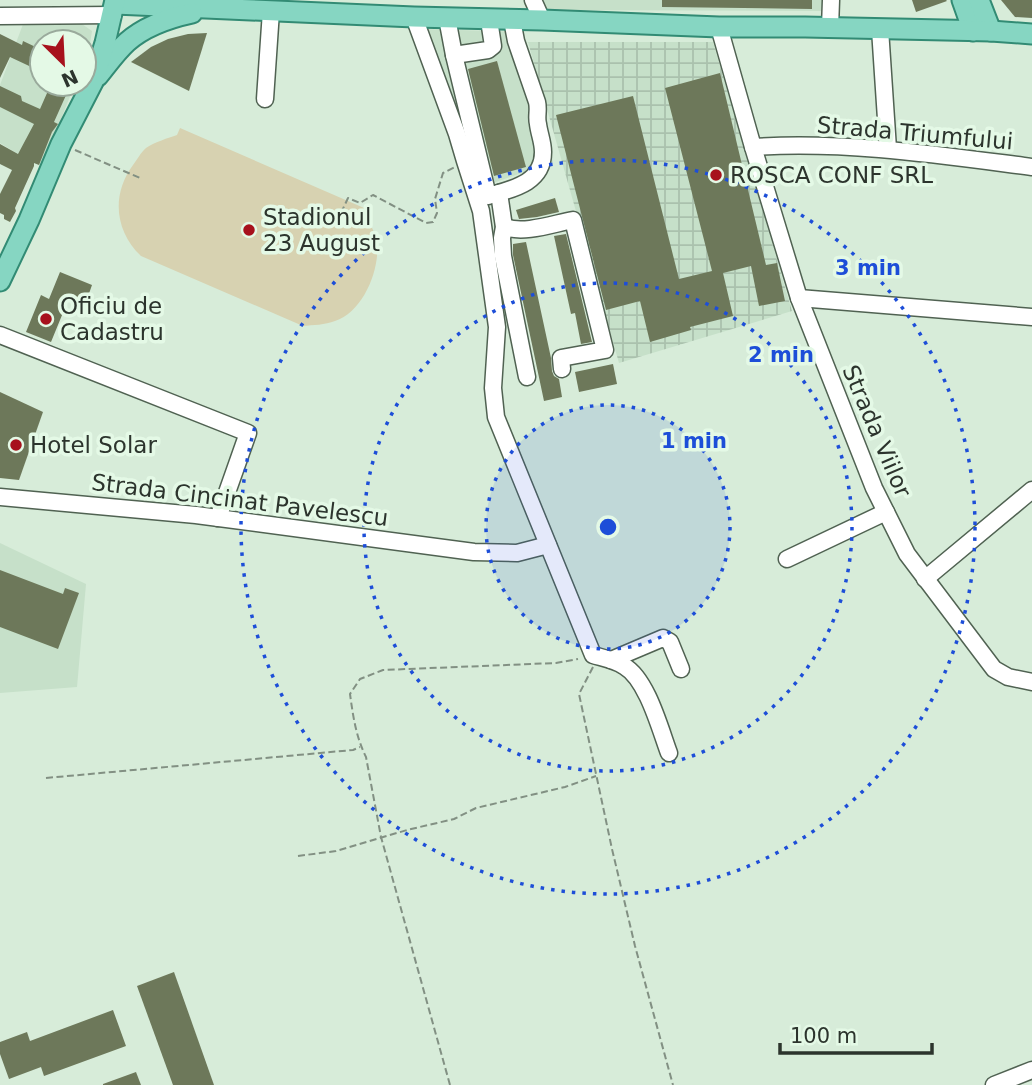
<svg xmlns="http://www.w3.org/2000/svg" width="1032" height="1085" font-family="'DejaVu Sans',sans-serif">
  <defs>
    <pattern id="industrial-grid" width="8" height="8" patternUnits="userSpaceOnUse" patternTransform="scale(1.75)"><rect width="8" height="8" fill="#c6e0c9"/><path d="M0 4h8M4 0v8" fill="none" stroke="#aac1ad"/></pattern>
  </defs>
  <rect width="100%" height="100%" fill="#d7ecd9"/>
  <!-- built -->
  <g fill="#c6e0c9">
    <polygon points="543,0 823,0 824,11 548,10"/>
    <polygon points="25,19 79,22 92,31 89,50 84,63 84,42 42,42 42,84 75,84 42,166 34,163 34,166 20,160 18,154 0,143 0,85"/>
    <polygon points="422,29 523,32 553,162 479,188"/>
    <polygon points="0,543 86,584 77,687 0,693"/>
  </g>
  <!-- industrial -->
  <polygon fill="url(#industrial-grid)" points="528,42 713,42 792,311 619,363"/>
  <!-- pitch -->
  <path fill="#d7d2b1" d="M180 128 371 211 367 218C371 226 376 234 377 243 380 270 363 312 335 321 325 325 313 325 303 326L141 256C115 231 111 195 133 165 137 160 141 152 146 148 155 142 168 138 177 135Z"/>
  <!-- building -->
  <g fill="#6d785a">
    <polygon points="662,0 812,0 812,9 662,7"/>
    <polygon points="912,0 946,0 947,1 916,12"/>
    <polygon points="1001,0 1032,0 1032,18 1015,17"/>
    <polygon points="207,33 189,91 131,62 151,47 168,39 188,34"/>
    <polygon points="0,34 22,45 23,41 42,50 42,72 10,57 0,78"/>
    <polygon points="497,61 526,167 494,176 468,69"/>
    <polygon points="720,73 766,265 777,263 785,301 759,306 751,266 723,273 733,316 690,327 691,330 650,342 640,301 606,310 556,115 633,96 679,279 712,271 665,88"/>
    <polygon points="51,84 71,84 54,122 58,124 52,132 39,165 34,163 34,166 15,208 16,211 10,222 4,219 4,215 0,213 0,194 12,170 0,164 0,144 18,154 34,124 0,107 0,86 21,96 22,101 40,109"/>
    <polygon points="555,198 559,212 537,217 519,219 516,210"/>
    <polygon points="566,234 592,342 581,344 575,313 571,314 554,236"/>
    <polygon points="526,242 551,358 552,371 554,376 559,379 562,397 544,401 513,255 513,244"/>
    <polygon points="60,272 92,285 85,305 69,298 51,342 26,332 41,295 49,299"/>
    <polygon points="613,364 617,384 579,392 575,372"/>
    <polygon points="0,392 43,412 19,480 0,478"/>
    <polygon points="0,570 63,594 65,588 79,593 58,649 0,627"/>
    <polygon points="174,972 214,1085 173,1085 137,986"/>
    <polygon points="113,1010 126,1046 44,1076 41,1067 9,1079 0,1054 0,1042 27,1032 30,1041"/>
    <polygon points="136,1072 141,1085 103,1085 103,1084"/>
  </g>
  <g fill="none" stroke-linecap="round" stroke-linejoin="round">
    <defs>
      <g id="minor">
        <polyline points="533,0 542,20"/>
        <polyline points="0,16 113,15"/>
        <path d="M414 17 457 134 465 161 481 211 497 327 493 388 496 417 593 655C603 658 615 660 624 666 647 679 660 729 669 753"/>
        <path d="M447 18 454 55 488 196C513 189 543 183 543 152 543 142 539 133 538 124 536 117 539 110 537 102L516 41 512 20"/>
        <polyline points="719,27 753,147 799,298 874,488 907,554 994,669 1008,677 1032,682"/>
        <polyline points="830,28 831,0"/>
        <polyline points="880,29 888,149"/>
        <polyline points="454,55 488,50 493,46 489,20"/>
        <polyline points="265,99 271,11"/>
        <path d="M753 147C847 141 939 155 1032 167"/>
        <polyline points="499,193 504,227 502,238 503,256 527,377"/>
        <path d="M504 227C525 234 552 224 573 220L605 350 561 358 562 369"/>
        <polyline points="799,298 1032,317"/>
        <polyline points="0,335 248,433 218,518"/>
        <polyline points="0,497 196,515 474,552 517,553 548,545"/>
        <polyline points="787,559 886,512"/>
        <polyline points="925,579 1032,490"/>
        <polyline points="611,660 663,638 670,642 681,669"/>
        <polyline points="994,1085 1032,1070"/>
      </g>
      <g id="major">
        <polyline points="962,0 973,31"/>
        <polyline points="979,0 991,31"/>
        <polyline points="115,4 414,17 542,20 719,27 805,27 991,31 1032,34"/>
        <path d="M98 76C107 65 116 52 127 42 145 26 169 18 192 13"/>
        <polyline points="0,281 29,220 61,144 93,82 105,43 115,0"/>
      </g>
    </defs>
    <!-- minor casing -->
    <use href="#minor" stroke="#506252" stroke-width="19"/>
    <!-- major casing -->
    <use href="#major" stroke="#328b74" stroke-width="23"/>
    <!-- path -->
    <g stroke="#829083" stroke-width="2" stroke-dasharray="7 3.5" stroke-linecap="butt">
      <polyline points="75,150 140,178"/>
      <polyline points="341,213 348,198 360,203 373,195 426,223 433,222 437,213 435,199 443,173 455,167"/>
      <polyline points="593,667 579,694 612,849 635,946 673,1085"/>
      <polyline points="46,778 353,750 360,747"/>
      <polyline points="298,856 336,851 407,830 454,819 476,808 565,787 596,776"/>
      <path d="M450 1085 381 837 366 757C356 737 353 716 350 694L360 679 383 670 556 663 578 659"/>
    </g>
    <!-- minor -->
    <use href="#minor" stroke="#fff" stroke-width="16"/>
    <!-- major -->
    <use href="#major" stroke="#86d6c2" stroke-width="19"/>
  </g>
  <!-- distance rings -->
  <circle cx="608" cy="527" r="122" fill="#1d4ed8" fill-opacity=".12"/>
  <g fill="none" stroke="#1d4ed8" stroke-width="3.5" stroke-dasharray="3.5 7">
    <circle cx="608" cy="527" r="122"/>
    <circle cx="608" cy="527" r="244"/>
    <circle cx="608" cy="527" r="367"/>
  </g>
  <!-- markers -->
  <g fill="#a7111c" stroke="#e4f9e6" stroke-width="2.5">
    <circle cx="716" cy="175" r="7"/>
    <circle cx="249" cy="230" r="7"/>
    <circle cx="46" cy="319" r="7"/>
    <circle cx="16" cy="445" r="7"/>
  </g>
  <g text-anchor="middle" stroke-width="7" stroke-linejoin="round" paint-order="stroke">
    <!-- street labels -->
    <g font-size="23" fill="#2c342d" stroke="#e4f9e6">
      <text transform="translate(915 133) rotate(5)" y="8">Strada Triumfului</text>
      <text transform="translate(877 431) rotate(67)" y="8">Strada Viilor</text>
      <text transform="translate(240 500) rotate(7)" y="8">Strada Cincinat Pavelescu</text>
    </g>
    <!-- poi labels -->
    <g font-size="23" fill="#2c342d" stroke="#e4f9e6" text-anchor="start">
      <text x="730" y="183">ROSCA CONF SRL</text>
      <text x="263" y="225">Stadionul<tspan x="263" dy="26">23 August</tspan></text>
      <text x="60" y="314">Oficiu de<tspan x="60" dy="26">Cadastru</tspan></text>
      <text x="30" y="453">Hotel Solar</text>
    </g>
  </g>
  <circle cx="608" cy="527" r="10" fill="#1d4ed8" stroke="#e4f9e6" stroke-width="3.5"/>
  <g font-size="21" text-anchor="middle" font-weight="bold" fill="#1d4ed8" stroke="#e4f9e6" stroke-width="7" stroke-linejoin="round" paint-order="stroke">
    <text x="868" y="275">3 min</text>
    <text x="781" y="362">2 min</text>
    <text x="694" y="448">1 min</text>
  </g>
  <!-- north arrow -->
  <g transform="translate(63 63) rotate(156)"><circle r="33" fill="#e4f9e6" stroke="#9aaa9c" stroke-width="2"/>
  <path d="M0-5L12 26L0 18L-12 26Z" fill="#a7111c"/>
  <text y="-10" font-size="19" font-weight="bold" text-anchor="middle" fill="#2c342d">N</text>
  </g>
  <!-- scale -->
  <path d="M780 1043v10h152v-10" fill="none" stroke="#2c342d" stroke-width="3.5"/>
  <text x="790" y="1043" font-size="21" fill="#2c342d" stroke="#e4f9e6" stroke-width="5" paint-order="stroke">100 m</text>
</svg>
